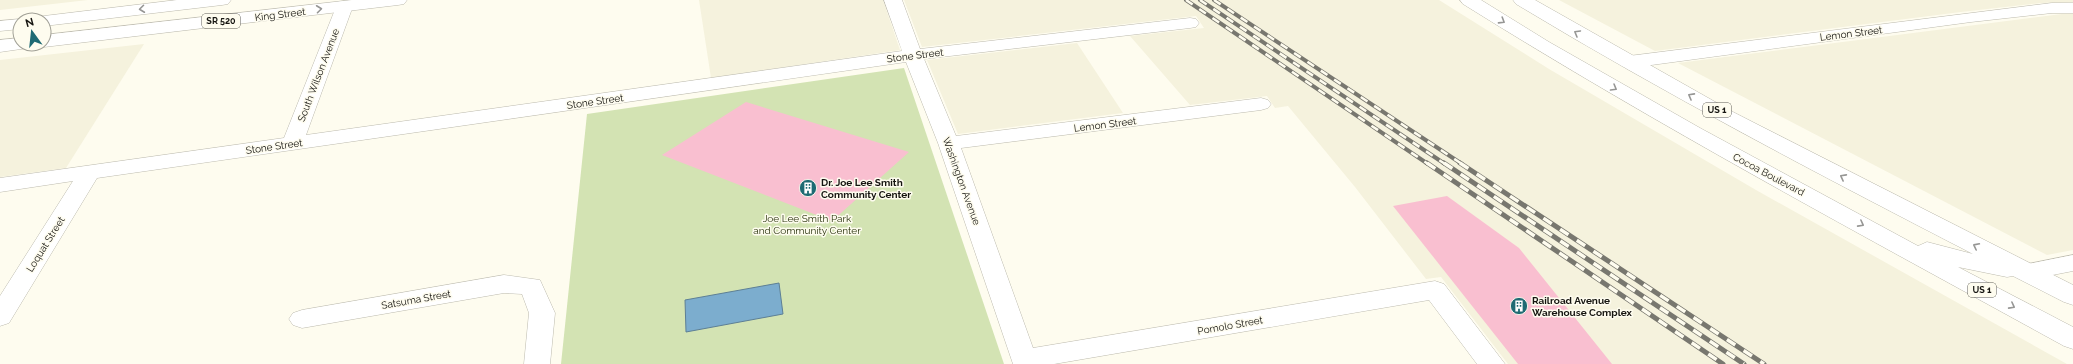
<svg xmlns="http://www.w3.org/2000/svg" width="2073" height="364" font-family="Raleway,sans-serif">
  <rect width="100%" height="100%" fill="#fefcef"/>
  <!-- built -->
  <g fill="#f5f2dd">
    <polygon points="0,0 88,0 0,10"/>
    <polygon points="699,0 883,0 900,50 711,78"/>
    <polygon points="904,0 1439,0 1549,69 1756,190 2067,364 1508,364 1441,277 1426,279 1355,187 1288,106 1275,108 1267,96 1190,105 1130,36 1204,28 1196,16 922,47"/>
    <polygon points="1559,0 2073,0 2073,2 2041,3 1961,12 1655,51"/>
    <polygon points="2062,14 2073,14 2073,250 2047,255 1678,63"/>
    <polygon points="1077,43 1123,113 958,134 927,60"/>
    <polygon points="144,44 66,168 0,177 0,60"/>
  </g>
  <!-- green -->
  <polygon fill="#d3e3b3" points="904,68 1004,364 561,364 587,114"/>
  <!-- water -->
  <polygon fill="#7cadce" stroke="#5d7f95" points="779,283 783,314 686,332 685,300"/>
  <!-- building -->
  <g fill="#f9bfd0">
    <polygon points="746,102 909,152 832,221 662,155"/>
    <polygon points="1447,196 1519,248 1612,364 1518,364 1393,206"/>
  </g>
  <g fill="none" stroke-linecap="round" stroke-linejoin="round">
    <defs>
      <g id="minor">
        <polygon points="884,0 902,0 920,49 1190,18 1196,19 1199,23 1196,27 1190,28 924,59 956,136 1261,98 1268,100 1271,104 1268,108 1261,110 961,148 1033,348 1435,281 1444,284 1505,364 1477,364 1429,300 1054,364 1013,364 938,143 906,62 97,178 9,323 0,326 0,296 73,181 0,192 0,178 284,138 338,2 344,1 350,2 353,6 306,135 902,51"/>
        <polygon points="2052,3 2073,3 2073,13 2052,13 1971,22 1629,68 1622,66 1619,62 1622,58 1629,56"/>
        <polygon points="2073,255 2073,271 2027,280 2018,278 2015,272 2018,266"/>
        <polygon points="504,275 540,280 555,313 550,364 524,364 529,313 522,294 504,293 302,328 293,325 289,319 293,313 302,310"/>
      </g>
      <g id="primary">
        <polygon points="177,0 231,0 228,4 222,5 44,26 44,20 36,20 38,17 44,16"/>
        <polygon points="352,0 407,0 404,4 398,5 44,47 37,44 44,44 44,35"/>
        <path d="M1460 0H1481L1549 42 1700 128 1918 246 1927 242 1973 254C1818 174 1665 94 1516 4L1513 0H1535L1733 112 2073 285V305L2064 302 2013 276 2007 277 1958 267 2073 327V349L2064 346C1862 235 1658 126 1463 4Z"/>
        <polygon points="20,19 26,20 20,20 20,29 0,31 0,21"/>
        <polygon points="20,38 20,44 30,44 28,48 0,52 0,40"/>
      </g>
    </defs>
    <!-- minor casing -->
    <use href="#minor" stroke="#bcbaae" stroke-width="1"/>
    <!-- primary casing -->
    <use href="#primary" stroke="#bcbaae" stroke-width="1"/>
    <!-- minor -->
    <use href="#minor" fill="#fff" fill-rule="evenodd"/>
    <!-- primary -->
    <use href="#primary" fill="#fff" fill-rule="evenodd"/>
    <defs>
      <g id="rail-far1">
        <polyline points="1186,0 1428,164"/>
        <polyline points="1200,0 1445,164"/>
        <polyline points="1214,0 1462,164"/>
      </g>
      <g id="rail">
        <polyline points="1427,163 1723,364"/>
        <polyline points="1444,163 1744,364"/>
        <polyline points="1460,163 1764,364"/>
      </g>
    </defs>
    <!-- rail-far1 casing -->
    <use href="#rail-far1" stroke="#78776f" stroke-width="4"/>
    <!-- rail casing -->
    <use href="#rail" stroke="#78776f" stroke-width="5"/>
    <!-- rail-far1 -->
    <use href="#rail-far1" stroke="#fefcef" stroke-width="2.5" stroke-dasharray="8" stroke-linecap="butt"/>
    <!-- rail -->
    <use href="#rail" stroke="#fefcef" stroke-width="3.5" stroke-dasharray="10" stroke-linecap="butt"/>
  </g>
  <!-- one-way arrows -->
  <defs><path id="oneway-chevron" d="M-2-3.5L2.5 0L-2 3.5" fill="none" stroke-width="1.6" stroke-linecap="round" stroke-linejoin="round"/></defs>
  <g stroke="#969694">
    <use href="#oneway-chevron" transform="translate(142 9) rotate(173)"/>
    <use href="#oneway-chevron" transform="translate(319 9) rotate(-7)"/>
    <use href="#oneway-chevron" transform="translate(1502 21) rotate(32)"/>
    <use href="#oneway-chevron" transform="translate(1577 33) rotate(-150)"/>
    <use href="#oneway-chevron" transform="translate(1614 88) rotate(30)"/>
    <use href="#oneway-chevron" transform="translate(1691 96) rotate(-151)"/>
    <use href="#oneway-chevron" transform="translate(1843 177) rotate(-152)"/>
    <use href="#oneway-chevron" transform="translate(1861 224) rotate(28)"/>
    <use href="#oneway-chevron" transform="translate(1976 246) rotate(-153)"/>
    <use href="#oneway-chevron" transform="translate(2012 306) rotate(28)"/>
  </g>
  <!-- icons -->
  <defs>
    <symbol id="building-disc" viewBox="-11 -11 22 22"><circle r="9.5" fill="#1f6a73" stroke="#fefcef"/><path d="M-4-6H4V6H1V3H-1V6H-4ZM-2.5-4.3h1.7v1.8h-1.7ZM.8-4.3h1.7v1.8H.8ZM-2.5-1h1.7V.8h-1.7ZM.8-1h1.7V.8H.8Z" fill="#fff"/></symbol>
  </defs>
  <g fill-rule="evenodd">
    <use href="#building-disc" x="798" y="178" width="20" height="20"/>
    <use href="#building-disc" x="1509" y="296" width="20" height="20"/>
  </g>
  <g text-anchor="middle" stroke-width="3" stroke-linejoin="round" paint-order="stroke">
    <!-- shield labels -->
    <g fill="#fefcef" stroke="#5c5a54" stroke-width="1">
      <rect x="202" y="14" width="38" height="14" rx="3"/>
      <rect x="1703" y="103" width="28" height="14" rx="3"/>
      <rect x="1968" y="283" width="28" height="14" rx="3"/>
    </g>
    <g font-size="9" font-weight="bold" fill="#161511">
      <text x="221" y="24">SR 520</text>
      <text x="1717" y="113">US 1</text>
      <text x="1982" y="293">US 1</text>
    </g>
    <!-- street labels -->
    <g font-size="10" fill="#161511" stroke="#fefcef">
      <text transform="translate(280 14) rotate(-7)" y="4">King Street</text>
      <text transform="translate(1851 33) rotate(-7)" y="4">Lemon Street</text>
      <text transform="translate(915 55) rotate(-7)" y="4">Stone Street</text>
      <text transform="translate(318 75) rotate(-69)" y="4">South Wilson Avenue</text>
      <text transform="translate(595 101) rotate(-8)" y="4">Stone Street</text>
      <text transform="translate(1105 124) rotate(-7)" y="4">Lemon Street</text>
      <text transform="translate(274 146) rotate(-8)" y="4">Stone Street</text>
      <text transform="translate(1769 174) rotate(28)" y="4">Cocoa Boulevard</text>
      <text transform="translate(962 181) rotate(70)" y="4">Washington Avenue</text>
      <text transform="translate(45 244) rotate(-58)" y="4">Loquat Street</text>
      <text transform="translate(416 299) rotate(-10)" y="4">Satsuma Street</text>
      <text transform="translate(1230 325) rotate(-10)" y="4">Pomolo Street</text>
    </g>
    <!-- poi labels -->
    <g font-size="10" font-weight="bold" fill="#161511" stroke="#fefcef" text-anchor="start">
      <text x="821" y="186">Dr. Joe Lee Smith<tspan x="821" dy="12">Community Center</tspan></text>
      <text x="1532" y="304">Railroad Avenue<tspan x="1532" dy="12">Warehouse Complex</tspan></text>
    </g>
    <!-- park labels -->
    <g font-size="10" fill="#28320c" stroke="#fefcef">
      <text x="807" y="222">Joe Lee Smith Park<tspan x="807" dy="12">and Community Center</tspan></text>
    </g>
  </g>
  <!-- north arrow -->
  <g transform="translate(32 32) rotate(345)"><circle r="19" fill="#fefcef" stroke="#a1a096"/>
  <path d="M0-3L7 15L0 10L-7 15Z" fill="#1f6a73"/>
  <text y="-6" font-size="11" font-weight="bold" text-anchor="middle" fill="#161511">N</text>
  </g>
</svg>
